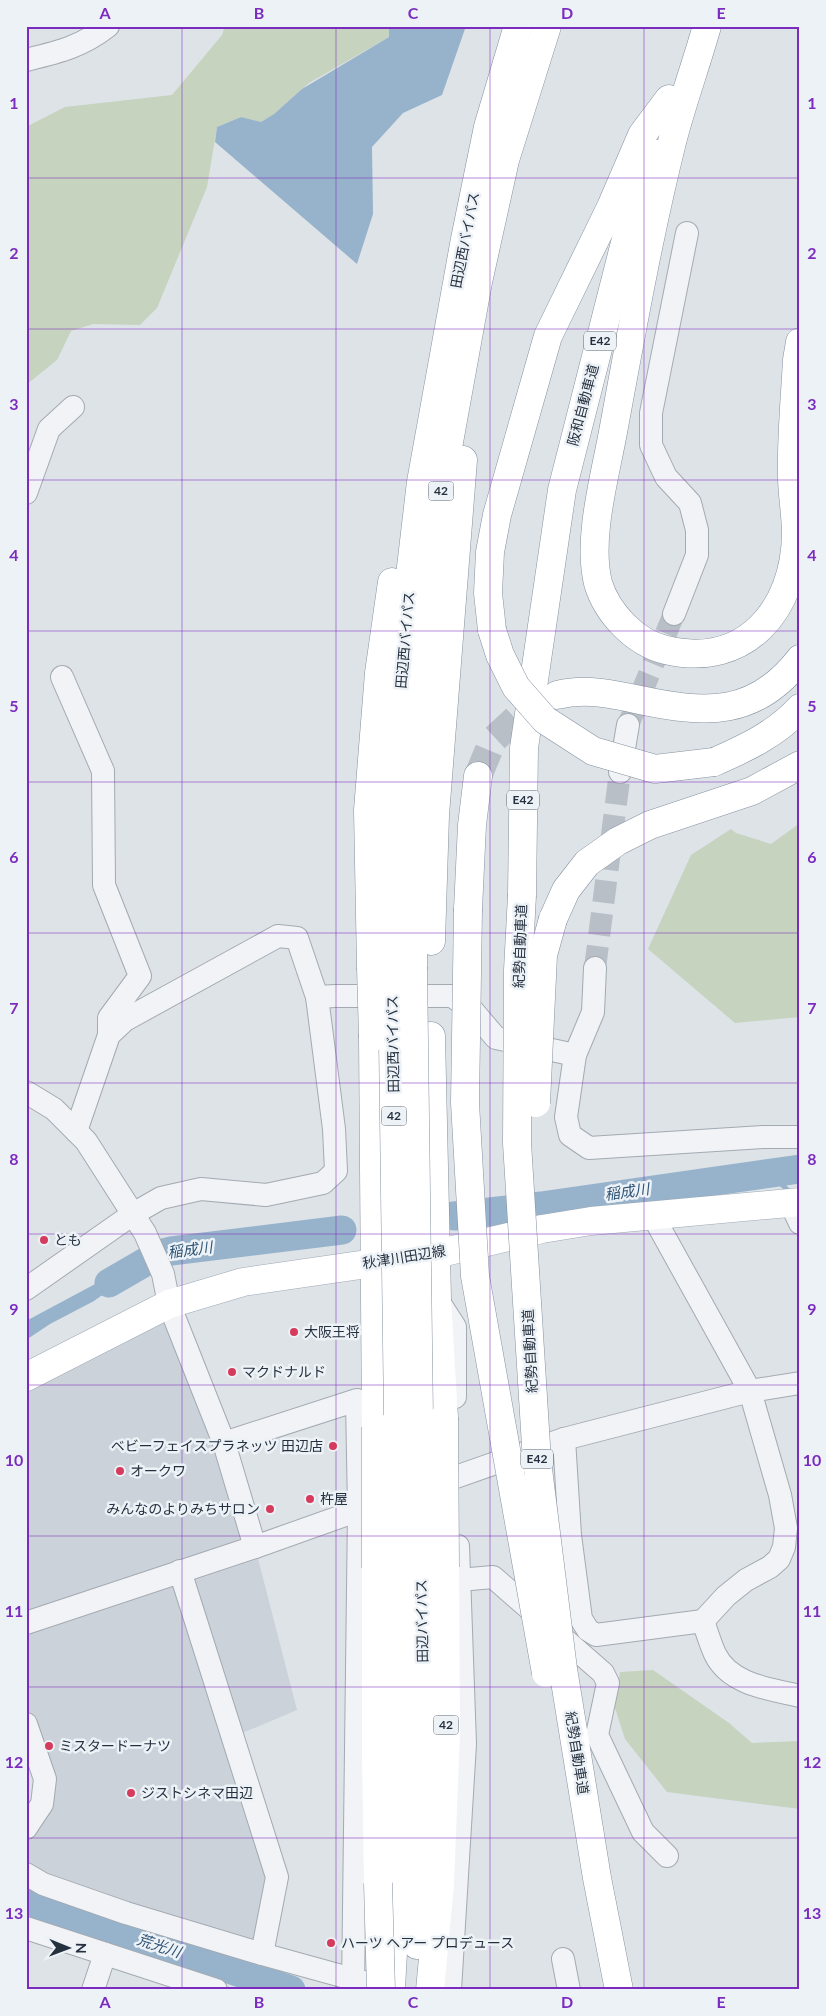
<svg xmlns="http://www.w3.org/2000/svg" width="826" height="2016" font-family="Lato,'Noto Sans JP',sans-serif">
  <rect width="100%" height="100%" fill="#dee3e8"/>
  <!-- built -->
  <polygon fill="#ccd2da" points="169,1304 255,1547 297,1710 233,1737 277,1877 262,1954 26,1874 26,1828 42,1804 26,1724 26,1377"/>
  <!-- green -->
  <g fill="#c5d3bf">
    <polygon points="225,26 389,26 389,37 309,83 274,114 261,122 241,117 217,127 207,187 157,308 140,325 93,324 71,331 57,360 26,385 26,127 65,107 172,95 222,35"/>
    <polygon points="800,823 800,1017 735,1023 648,949 691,855 731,829 736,833 771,844"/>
    <polygon points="653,1670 729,1723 752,1743 800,1741 800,1809 667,1792 625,1739 615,1708 620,1672"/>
  </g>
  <!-- water -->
  <g fill="#97b3cb">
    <polygon points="389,26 466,26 442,95 403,113 372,147 373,214 357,264 215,142 217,127 241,117 261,122 274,114 302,89 389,37"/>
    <polygon points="140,1260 143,1266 94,1301 50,1324 26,1340 26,1321"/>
  </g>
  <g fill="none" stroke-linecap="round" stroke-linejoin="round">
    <!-- stream -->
    <polyline stroke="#97b3cb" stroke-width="5" points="769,1173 792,1194"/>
    <!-- river -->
    <g stroke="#97b3cb" stroke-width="29">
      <polyline points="454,1216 541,1206 800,1169"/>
      <polyline points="109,1283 159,1254 171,1251 342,1230"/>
      <polyline points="26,1901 291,1990"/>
    </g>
    <!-- minor-tunnel -->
    <g stroke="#b9bfc6" stroke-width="22" stroke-dasharray="22 11" stroke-linecap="butt">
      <polyline points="628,725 674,614"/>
      <polyline points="595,968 620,772"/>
    </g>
    <!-- highway-tunnel -->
    <polyline stroke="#b9bfc6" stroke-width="28" stroke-dasharray="28 14" stroke-linecap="butt" points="478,776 493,740 520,715 545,701"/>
    <defs>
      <g id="minor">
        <path d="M26 60C59 52 81 47 108 26"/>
        <polyline points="26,493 49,429 73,407"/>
        <polyline points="674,614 697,555 697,530 690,503 666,477 651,445 651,413 687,233"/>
        <polyline points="62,677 103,771 104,885 140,976 109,1018 109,1032"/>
        <polyline points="620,772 628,725"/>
        <polyline points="595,968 593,1012 575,1055 566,1117 570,1135 589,1148 763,1137 800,1137"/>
        <polyline points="317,997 335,996 452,996 473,1011 496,1038 575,1055"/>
        <polyline points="26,1092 54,1109 86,1141 145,1233 163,1274 169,1304 224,1443 255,1547"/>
        <polyline points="791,1204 800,1223"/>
        <polyline points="653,1216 750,1391 780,1495 786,1528 784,1547 779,1559 770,1567 746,1580 726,1596 703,1621"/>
        <polyline points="26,1289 133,1214 161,1198 201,1189 266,1195 323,1183 336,1171 334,1129 317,997 297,938 278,936 125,1020 109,1035 76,1131"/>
        <polyline points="437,1299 455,1327 455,1397"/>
        <path d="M564 1439 570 1535 581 1619 588 1630 596 1635 703 1621C707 1632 710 1643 715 1654 730 1685 770 1689 800 1696"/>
        <polyline points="224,1443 357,1400 359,1510 353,1990"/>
        <polyline points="430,1486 564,1439 750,1391 800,1383"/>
        <polyline points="180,1571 277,1877 262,1954"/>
        <polyline points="459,1580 493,1577 603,1673 608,1683 597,1735 643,1832 667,1856"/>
        <polyline points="26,1623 255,1547 390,1499"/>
        <polyline points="26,1724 45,1779 42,1804 26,1828"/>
        <polyline points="26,1874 43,1884 126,1913 262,1954 367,1983"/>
        <polyline points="26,1928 216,1990"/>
        <polyline points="563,1959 569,1990"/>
        <polyline points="93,1990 105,1954"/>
        <polyline points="450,1990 465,1744 458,1546"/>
      </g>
      <polyline id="major" points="26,1377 169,1304 243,1282 436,1254 542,1229 591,1221 800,1202"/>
      <g id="highway">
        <path d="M707 26C696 65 682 103 672 142 648 238 631 335 613 432 605 476 587 539 598 583 607 613 635 643 666 650 746 669 795 609 796 534 796 514 792 495 792 476 791 437 795 398 797 360L800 342"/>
        <polyline points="492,630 488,593 490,552 497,515 548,336 611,207 642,135 669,99"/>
        <path d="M557 695C585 688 613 694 640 700 706 714 755 717 800 659"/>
        <path d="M714 762C746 748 776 734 800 708"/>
        <polyline points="522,895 524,748 562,490 628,231 652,153"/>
        <polyline points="468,909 472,825 478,776"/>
        <polyline points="553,919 566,890 587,863 618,841 650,825 752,791 800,765"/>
        <polyline points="431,941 435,815 463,460"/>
        <polyline points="371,967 368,810 379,673 392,582"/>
        <polyline points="392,967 394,804 399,706 409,584 421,482 465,239 488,127 518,26"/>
        <polyline points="413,967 413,843 424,643 445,464 478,282 505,160 547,26"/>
        <polyline points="431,1036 437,1299 444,1418"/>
        <polyline points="373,1037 376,1427"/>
        <polyline points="376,1568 376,1753 378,1883"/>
        <polyline points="563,1669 597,1878 619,1990"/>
        <polyline points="417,1945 423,1768 421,1567"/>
        <polyline points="391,1988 397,1882 402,1685 400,1567"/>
        <polyline points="430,1990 440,1884 446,1732 445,1567"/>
      </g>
    </defs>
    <!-- minor casing -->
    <use href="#minor" stroke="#a3aab2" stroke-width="24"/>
    <!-- major casing -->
    <use href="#major" stroke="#9da8b5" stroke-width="29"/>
    <!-- highway casing -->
    <use href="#highway" stroke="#8591a0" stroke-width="29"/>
    <!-- minor -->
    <use href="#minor" stroke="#f1f3f6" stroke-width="22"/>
    <!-- major -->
    <use href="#major" stroke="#fff" stroke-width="28"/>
    <!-- highway -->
    <use href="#highway" stroke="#fff" stroke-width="28"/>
    <defs>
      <g id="highway-bridge">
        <polyline points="492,630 500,655 516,687 545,720 593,751 655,769 714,762"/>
        <polyline points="522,895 518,970 517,1143 537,1461 563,1669"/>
        <polyline points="468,909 465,1103 475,1276 546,1673"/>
        <polyline points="371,967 373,1037"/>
        <polyline points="392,967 400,1567"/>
        <polyline points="413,967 421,1567"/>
        <polyline points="536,1103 543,955 553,919"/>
        <polyline points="444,1418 445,1567"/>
        <polyline points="376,1427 376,1568"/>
        <polyline points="378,1883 381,1990"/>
      </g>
    </defs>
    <!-- highway-bridge casing -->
    <use href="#highway-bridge" stroke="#8591a0" stroke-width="29" stroke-linecap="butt"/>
    <!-- highway-bridge -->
    <use href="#highway-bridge" stroke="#fff" stroke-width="28"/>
  </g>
  <!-- grid -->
  <path fill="none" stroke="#7b2cbf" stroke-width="1" stroke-opacity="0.55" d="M182 26V1990M336 26V1990M490 26V1990M644 26V1990M26 178H800M26 329H800M26 480H800M26 631H800M26 782H800M26 933H800M26 1083H800M26 1234H800M26 1385H800M26 1536H800M26 1687H800M26 1838H800"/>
  <!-- markers -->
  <g fill="#d53b5d" stroke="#edf2f6" stroke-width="2">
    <circle cx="44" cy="1240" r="5"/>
    <circle cx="294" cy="1332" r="5"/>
    <circle cx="232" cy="1372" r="5"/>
    <circle cx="333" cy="1446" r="5"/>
    <circle cx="120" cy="1471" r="5"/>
    <circle cx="310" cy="1499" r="5"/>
    <circle cx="270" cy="1509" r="5"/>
    <circle cx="49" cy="1746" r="5"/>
    <circle cx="131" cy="1793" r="5"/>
    <circle cx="331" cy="1943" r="5"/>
  </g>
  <g text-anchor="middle" stroke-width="5" stroke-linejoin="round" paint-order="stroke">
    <!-- shield labels -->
    <g fill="#edf2f6" stroke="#626b77" stroke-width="1">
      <rect x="584" y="331.5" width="32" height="19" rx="4"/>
      <rect x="428.5" y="481.5" width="25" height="19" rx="4"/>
      <rect x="507" y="790.5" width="32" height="19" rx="4"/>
      <rect x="381.5" y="1106.5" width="25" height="19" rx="4"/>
      <rect x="521" y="1449.5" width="32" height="19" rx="4"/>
      <rect x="433.5" y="1715.5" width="25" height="19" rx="4"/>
    </g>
    <g font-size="12" font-weight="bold" fill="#263140">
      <text x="600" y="345">E42</text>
      <text x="441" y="495">42</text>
      <text x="523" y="804">E42</text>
      <text x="394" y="1120">42</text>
      <text x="537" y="1463">E42</text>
      <text x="446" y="1729">42</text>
    </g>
    <!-- street labels -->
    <g font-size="14" fill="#263140" stroke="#edf2f6">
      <text transform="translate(465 240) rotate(-79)" y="5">田辺西バイパス</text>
      <text transform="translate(583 405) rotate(-75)" y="5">阪和自動車道</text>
      <text transform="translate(405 640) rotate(-85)" y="5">田辺西バイパス</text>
      <text transform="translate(520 946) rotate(-88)" y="5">紀勢自動車道</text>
      <text transform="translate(393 1044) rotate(-91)" y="5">田辺西バイパス</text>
      <text transform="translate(404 1257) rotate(-9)" y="5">秋津川田辺線</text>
      <text transform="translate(530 1351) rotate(-93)" y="5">紀勢自動車道</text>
      <text transform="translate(422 1621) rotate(-91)" y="5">田辺バイパス</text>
      <text transform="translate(577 1753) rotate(81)" y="5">紀勢自動車道</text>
    </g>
    <!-- poi labels -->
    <g font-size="14" fill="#263140" stroke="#edf2f6" text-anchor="start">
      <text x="54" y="1245">とも</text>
      <text x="304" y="1337">大阪王将</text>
      <text x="242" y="1377">マクドナルド</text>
      <text x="323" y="1451" text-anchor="end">ベビーフェイスプラネッツ 田辺店</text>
      <text x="130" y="1476">オークワ</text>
      <text x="320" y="1504">杵屋</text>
      <text x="260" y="1514" text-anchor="end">みんなのよりみちサロン</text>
      <text x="59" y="1751">ミスタードーナツ</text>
      <text x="141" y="1798">ジストシネマ田辺</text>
      <text x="341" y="1948">ハーツ ヘアー プロデュース</text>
    </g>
    <!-- water labels -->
    <g font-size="15" font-style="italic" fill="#2e5376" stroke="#edf2f6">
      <text transform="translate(627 1192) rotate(-8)" y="5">稲成川</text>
      <text transform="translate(190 1250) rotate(-7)" y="5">稲成川</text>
      <text transform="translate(159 1946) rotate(18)" y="5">荒光川</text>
    </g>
  </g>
  <!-- border -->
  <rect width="826" height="2016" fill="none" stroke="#edf2f6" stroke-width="55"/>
  <!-- north arrow -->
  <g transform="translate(68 1948) rotate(91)" stroke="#edf2f6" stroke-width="4" paint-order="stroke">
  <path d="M0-4L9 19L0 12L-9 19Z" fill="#263140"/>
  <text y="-8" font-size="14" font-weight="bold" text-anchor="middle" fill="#263140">N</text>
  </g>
  <rect x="28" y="28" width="770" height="1960" fill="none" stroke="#7b2cbf" stroke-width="2"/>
  <g font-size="16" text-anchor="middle" font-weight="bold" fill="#7b2cbf">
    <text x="105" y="19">A</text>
    <text x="259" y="19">B</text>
    <text x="413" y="19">C</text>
    <text x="567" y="19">D</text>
    <text x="721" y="19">E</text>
    <text x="14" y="109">1</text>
    <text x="812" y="109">1</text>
    <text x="14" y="259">2</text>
    <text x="812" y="259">2</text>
    <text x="14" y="410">3</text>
    <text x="812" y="410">3</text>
    <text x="14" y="561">4</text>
    <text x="812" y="561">4</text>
    <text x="14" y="712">5</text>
    <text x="812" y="712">5</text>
    <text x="14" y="863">6</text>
    <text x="812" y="863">6</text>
    <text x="14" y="1014">7</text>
    <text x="812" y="1014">7</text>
    <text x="14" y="1165">8</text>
    <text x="812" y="1165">8</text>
    <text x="14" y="1315">9</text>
    <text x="812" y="1315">9</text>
    <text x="14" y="1466">10</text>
    <text x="812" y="1466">10</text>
    <text x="14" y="1617">11</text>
    <text x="812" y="1617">11</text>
    <text x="14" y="1768">12</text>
    <text x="812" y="1768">12</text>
    <text x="14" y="1919">13</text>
    <text x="812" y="1919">13</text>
    <text x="105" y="2008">A</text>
    <text x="259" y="2008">B</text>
    <text x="413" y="2008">C</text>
    <text x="567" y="2008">D</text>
    <text x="721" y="2008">E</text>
  </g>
</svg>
